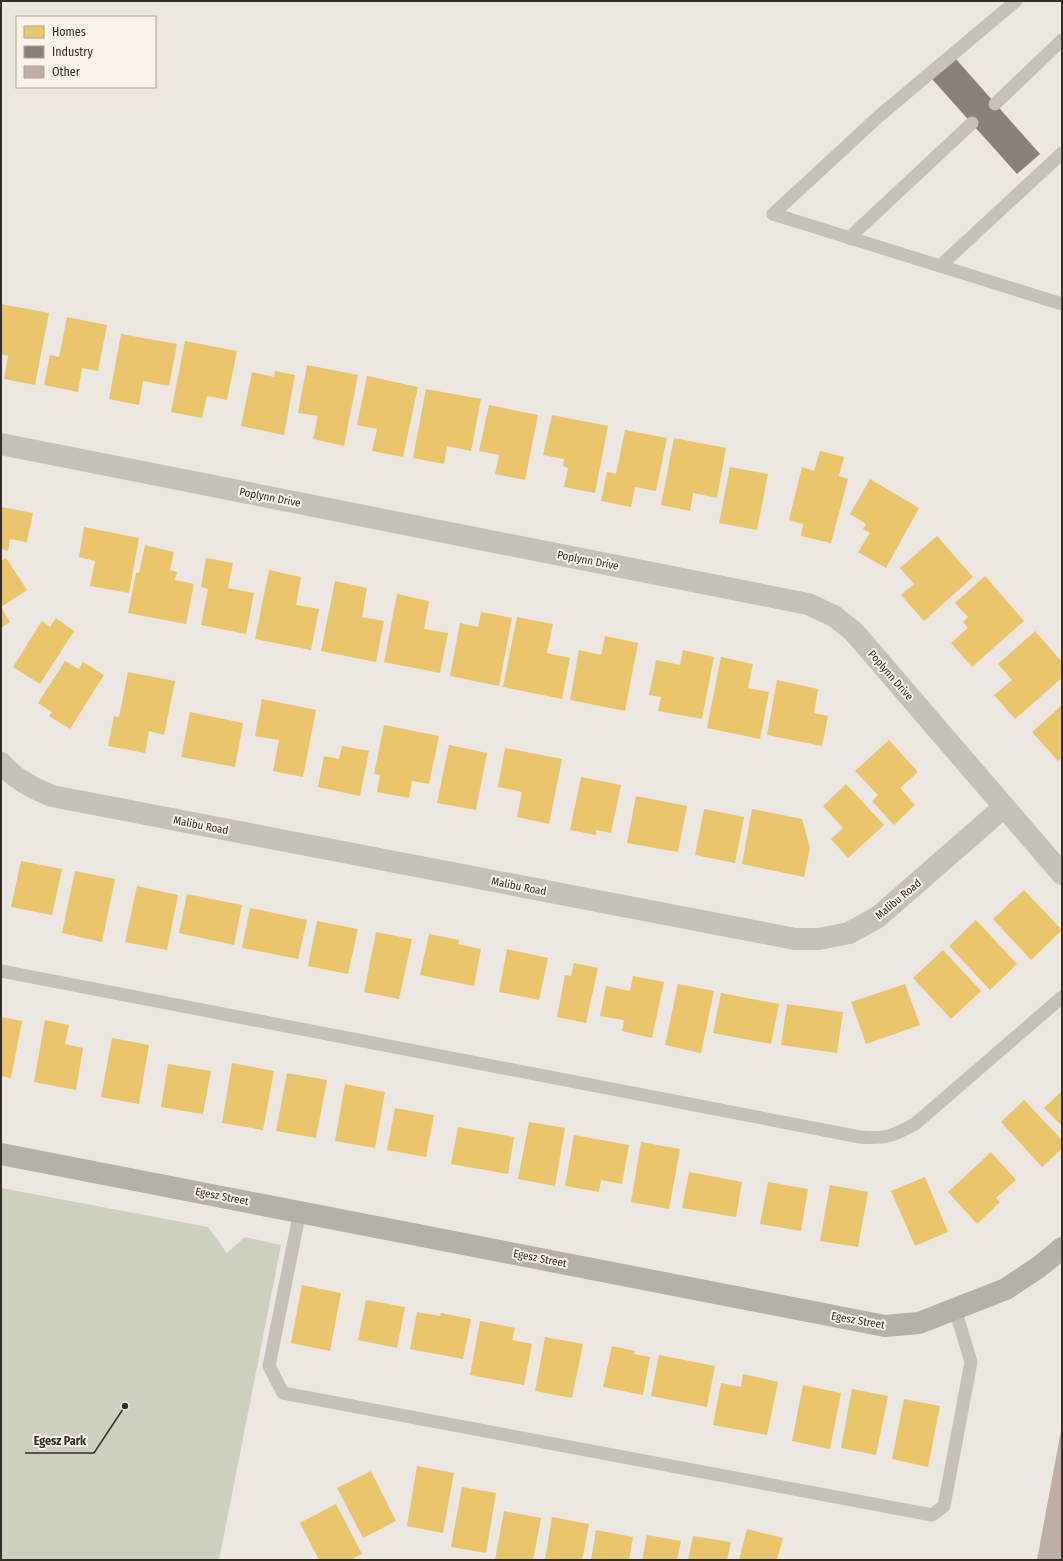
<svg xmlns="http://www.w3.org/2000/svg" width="1063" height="1561" font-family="'Fira Sans Condensed',sans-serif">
  <rect width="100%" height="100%" fill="#ece7e1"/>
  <!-- green -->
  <polygon fill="#ccd0bc" points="1,1188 208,1227 227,1253 245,1237 281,1245 219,1560 1,1560"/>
  <!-- homes -->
  <g fill="#e9c46a">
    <polygon points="1,304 49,313 35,385 4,379 8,356 1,354"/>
    <polygon points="67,317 107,325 98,371 82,368 78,392 44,385 50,355 59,357"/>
    <polygon points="121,334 177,344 169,386 143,381 139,405 109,399"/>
    <polygon points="185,341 237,351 227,400 207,396 202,418 171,412"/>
    <polygon points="307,365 358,375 344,446 313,439 318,416 298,413"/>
    <polygon points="275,371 295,375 284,435 241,426 252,372 274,377"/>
    <polygon points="367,376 418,387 403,457 372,451 377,429 357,425"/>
    <polygon points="426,389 481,399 471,451 447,446 444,464 413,458"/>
    <polygon points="489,405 538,415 525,480 495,474 499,455 479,451"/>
    <polygon points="552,415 608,426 595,493 564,487 568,468 563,466 564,459 543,455"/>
    <polygon points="625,430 667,438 656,491 635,487 631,507 601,501 607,472 616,474"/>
    <polygon points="674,438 726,448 717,498 693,493 690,511 661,505"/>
    <polygon points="820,451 844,457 839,476 848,479 831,543 801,536 803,524 789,520 802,467 814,471"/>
    <polygon points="730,467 768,474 757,530 719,523"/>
    <polygon points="870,479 919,508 886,568 858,552 870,533 863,529 866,524 850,514"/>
    <polygon points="1,507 33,513 27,542 10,539 8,551 1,549"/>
    <polygon points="84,527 139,538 129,593 90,586 95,561 79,557"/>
    <polygon points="937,536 973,577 924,621 901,595 914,584 900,568"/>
    <polygon points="145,545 174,552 170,570 177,572 175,580 194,584 186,624 128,613 136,573 139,573"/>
    <polygon points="6,558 27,590 1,607 10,622 1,628 1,561"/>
    <polygon points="206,558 233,563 228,588 254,593 246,634 201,625 208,589 201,587"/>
    <polygon points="269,570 301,577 296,605 319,609 311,650 255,639"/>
    <polygon points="985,576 1024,621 972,667 951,643 968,628 963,622 968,617 955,603"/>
    <polygon points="335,581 367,588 362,617 384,621 376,662 321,651"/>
    <polygon points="397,594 429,601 424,629 448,633 440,673 384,662"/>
    <polygon points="481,612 512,618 499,686 450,676 460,623 478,627"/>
    <polygon points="517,617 553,624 547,653 570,658 562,699 503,687"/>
    <polygon points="56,618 74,631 40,684 13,667 42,621 50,627"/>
    <polygon points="1035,631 1062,662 1062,678 1015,719 994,695 1012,680 998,664"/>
    <polygon points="605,636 638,643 625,711 570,700 579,650 601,655"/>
    <polygon points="683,650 714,657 702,719 658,711 661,697 649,695 656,660 680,665"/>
    <polygon points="721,657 753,664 748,688 769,692 760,739 707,728"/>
    <polygon points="65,661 79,669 83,662 104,675 70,729 49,716 52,712 38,703"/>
    <polygon points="128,672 175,681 164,735 149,731 145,753 108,746 114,716 119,717"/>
    <polygon points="777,680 818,689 814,713 828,716 822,746 767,735"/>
    <polygon points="262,699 316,710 303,777 273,771 279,740 255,736"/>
    <polygon points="1062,705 1062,758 1058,761 1032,732"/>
    <polygon points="190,712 243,723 235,767 181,757"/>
    <polygon points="384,725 439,736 429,784 412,781 409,798 377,792 380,775 374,774"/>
    <polygon points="889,740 918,772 900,788 915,805 894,825 872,801 878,795 855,771"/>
    <polygon points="449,745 487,753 476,810 437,803"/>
    <polygon points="342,746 369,751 360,796 318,787 324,756 339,759"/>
    <polygon points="505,748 562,759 549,824 517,817 522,792 498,787"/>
    <polygon points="581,777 621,785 611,833 596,830 596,835 570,830"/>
    <polygon points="846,784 884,825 848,858 831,839 843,828 823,806"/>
    <polygon points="636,796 687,806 678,852 627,843"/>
    <polygon points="704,809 744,817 735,863 695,855"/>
    <polygon points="752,809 802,819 810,848 804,877 742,864"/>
    <polygon points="21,861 62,869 52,915 11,907"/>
    <polygon points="75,871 115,879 102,942 62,933"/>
    <polygon points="137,886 178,895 167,950 125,942"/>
    <polygon points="1024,890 1062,930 1031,960 993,919"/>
    <polygon points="187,894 242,905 234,945 179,933"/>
    <polygon points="250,908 307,920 298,959 242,948"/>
    <polygon points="976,920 1017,964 990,990 949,946"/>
    <polygon points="317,921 358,929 348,974 308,966"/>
    <polygon points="376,932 412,939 399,999 364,992"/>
    <polygon points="429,934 459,940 458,944 481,949 474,986 420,975"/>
    <polygon points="507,949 548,958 539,1000 499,992"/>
    <polygon points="943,950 981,991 951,1019 913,978"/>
    <polygon points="574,963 598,968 586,1023 557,1017 565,975 571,976"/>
    <polygon points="633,976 664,982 652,1038 622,1031 624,1020 600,1016 606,986 630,991"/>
    <polygon points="678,984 714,991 701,1053 665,1045"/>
    <polygon points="905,984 920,1025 866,1044 851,1002"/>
    <polygon points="721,993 779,1004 771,1044 713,1033"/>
    <polygon points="787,1004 843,1012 837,1053 781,1045"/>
    <polygon points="1,1017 22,1021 11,1078 1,1076"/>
    <polygon points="45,1020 69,1025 65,1044 83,1048 76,1090 34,1082"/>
    <polygon points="112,1038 149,1045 139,1104 101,1097"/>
    <polygon points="232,1063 274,1071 263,1130 222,1123"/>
    <polygon points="168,1064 211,1071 203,1114 161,1107"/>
    <polygon points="287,1073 327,1080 316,1138 276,1131"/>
    <polygon points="345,1084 385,1092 375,1148 335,1141"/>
    <polygon points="1062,1091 1062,1126 1044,1108"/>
    <polygon points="1024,1100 1062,1140 1062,1149 1042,1167 1001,1122"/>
    <polygon points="395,1108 434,1115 426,1157 387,1150"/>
    <polygon points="529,1122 565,1128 555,1186 518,1179"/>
    <polygon points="458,1127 514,1137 508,1174 451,1164"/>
    <polygon points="574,1135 629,1145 622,1184 601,1180 599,1192 565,1186"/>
    <polygon points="641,1142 680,1149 669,1209 631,1202"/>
    <polygon points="991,1152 1016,1180 996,1198 1000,1202 977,1224 948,1192"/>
    <polygon points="689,1172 742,1182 736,1217 682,1208"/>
    <polygon points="925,1177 948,1232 915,1246 891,1191"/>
    <polygon points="768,1182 808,1189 801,1231 760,1224"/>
    <polygon points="830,1185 868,1192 858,1247 820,1241"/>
    <polygon points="302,1285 341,1293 330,1351 291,1343"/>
    <polygon points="366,1300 405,1307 397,1348 358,1340"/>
    <polygon points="417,1312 440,1316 441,1313 471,1319 463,1359 410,1349"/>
    <polygon points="480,1321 515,1328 512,1340 532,1344 524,1385 470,1375"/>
    <polygon points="545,1337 583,1344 572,1398 535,1391"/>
    <polygon points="612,1346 635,1351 634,1354 650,1357 643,1395 603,1387"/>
    <polygon points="659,1355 715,1366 707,1407 651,1396"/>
    <polygon points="743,1374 778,1382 767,1435 713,1425 721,1383 741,1387"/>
    <polygon points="803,1385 841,1393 830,1449 792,1441"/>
    <polygon points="852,1389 888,1396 876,1455 841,1448"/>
    <polygon points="904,1399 940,1406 928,1467 892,1459"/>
    <polygon points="417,1466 454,1473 443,1533 407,1526"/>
    <polygon points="371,1471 396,1521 363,1538 337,1488"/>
    <polygon points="462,1487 496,1493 486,1553 451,1547"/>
    <polygon points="336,1504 362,1554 350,1560 319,1560 300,1523"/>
    <polygon points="504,1511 541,1518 533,1560 495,1560"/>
    <polygon points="552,1517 589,1524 582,1560 545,1560"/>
    <polygon points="747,1529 783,1538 777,1560 739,1560"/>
    <polygon points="596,1530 633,1537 629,1560 591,1560"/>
    <polygon points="647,1535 681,1541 677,1560 642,1560"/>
    <polygon points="693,1536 731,1542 727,1560 688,1560"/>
  </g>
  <!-- industry -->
  <polygon fill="#8a817c" points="955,58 1040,154 1017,174 932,79"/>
  <!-- building -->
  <polygon fill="#beaea4" points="1061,1431 1062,1560 1037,1560"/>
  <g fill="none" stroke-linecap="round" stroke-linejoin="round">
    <!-- lane -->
    <g stroke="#c5c0ba" stroke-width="13">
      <polyline points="995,104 1062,40"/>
      <polyline points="773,214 878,117 1016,1"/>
      <polyline points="773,214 1062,304"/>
      <polyline points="849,238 972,123"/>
      <polyline points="940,266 1062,153"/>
      <path d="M1 971 860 1137C885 1139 893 1136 915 1124L1062 997"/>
      <polyline points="300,1211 269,1366 283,1393 932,1515 944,1506 971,1362 955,1309"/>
    </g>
    <!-- street -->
    <g stroke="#c5c0ba" stroke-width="22">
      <polyline points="1,444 808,604 834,616 854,632 1062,874"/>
      <path d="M1 763C14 779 33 788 52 796L795 939H819L849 933 878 917 1004 807"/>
    </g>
    <!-- secondary -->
    <polyline stroke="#b6b0ab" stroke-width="22" points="1,1154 885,1326 919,1323 1006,1289 1039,1267 1062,1248"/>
  </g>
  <g text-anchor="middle" stroke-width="4" stroke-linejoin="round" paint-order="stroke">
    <!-- street labels -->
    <g font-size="11" fill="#352e29" stroke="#f8f2e9">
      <text transform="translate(270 497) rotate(11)" y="4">Poplynn Drive</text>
      <text transform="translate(588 560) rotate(11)" y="4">Poplynn Drive</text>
      <text transform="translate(891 675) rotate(49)" y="4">Poplynn Drive</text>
      <text transform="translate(201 825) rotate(11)" y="4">Malibu Road</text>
      <text transform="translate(519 886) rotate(11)" y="4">Malibu Road</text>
      <text transform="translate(898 899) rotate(-40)" y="4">Malibu Road</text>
      <text transform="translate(222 1196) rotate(11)" y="4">Egesz Street</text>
      <text transform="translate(540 1258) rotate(11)" y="4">Egesz Street</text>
      <text transform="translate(858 1320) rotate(10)" y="4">Egesz Street</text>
    </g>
  </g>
  <!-- callouts -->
  <path fill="none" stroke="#352e29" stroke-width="1.5" d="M125 1406L94 1453H25"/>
  <circle fill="#352e29" stroke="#f8f2e9" stroke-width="1.5" cx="125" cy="1406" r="4"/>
  <g font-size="12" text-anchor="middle" font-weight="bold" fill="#352e29" stroke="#f8f2e9" stroke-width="4" stroke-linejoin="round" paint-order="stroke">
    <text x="60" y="1445">Egesz Park</text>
  </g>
  <!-- border -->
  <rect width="1063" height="1561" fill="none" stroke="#352e29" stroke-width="4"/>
  <!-- legend -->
  <rect x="16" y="16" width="140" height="72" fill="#f8f2e9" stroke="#aaa49c"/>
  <rect x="24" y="26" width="20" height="12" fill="#e9c46a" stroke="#aaa49c"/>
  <text x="52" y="36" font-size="12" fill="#352e29">Homes</text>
  <rect x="24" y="46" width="20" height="12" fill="#8a817c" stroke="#aaa49c"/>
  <text x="52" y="56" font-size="12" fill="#352e29">Industry</text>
  <rect x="24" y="66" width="20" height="12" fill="#beaea4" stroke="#aaa49c"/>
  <text x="52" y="76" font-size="12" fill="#352e29">Other</text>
</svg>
